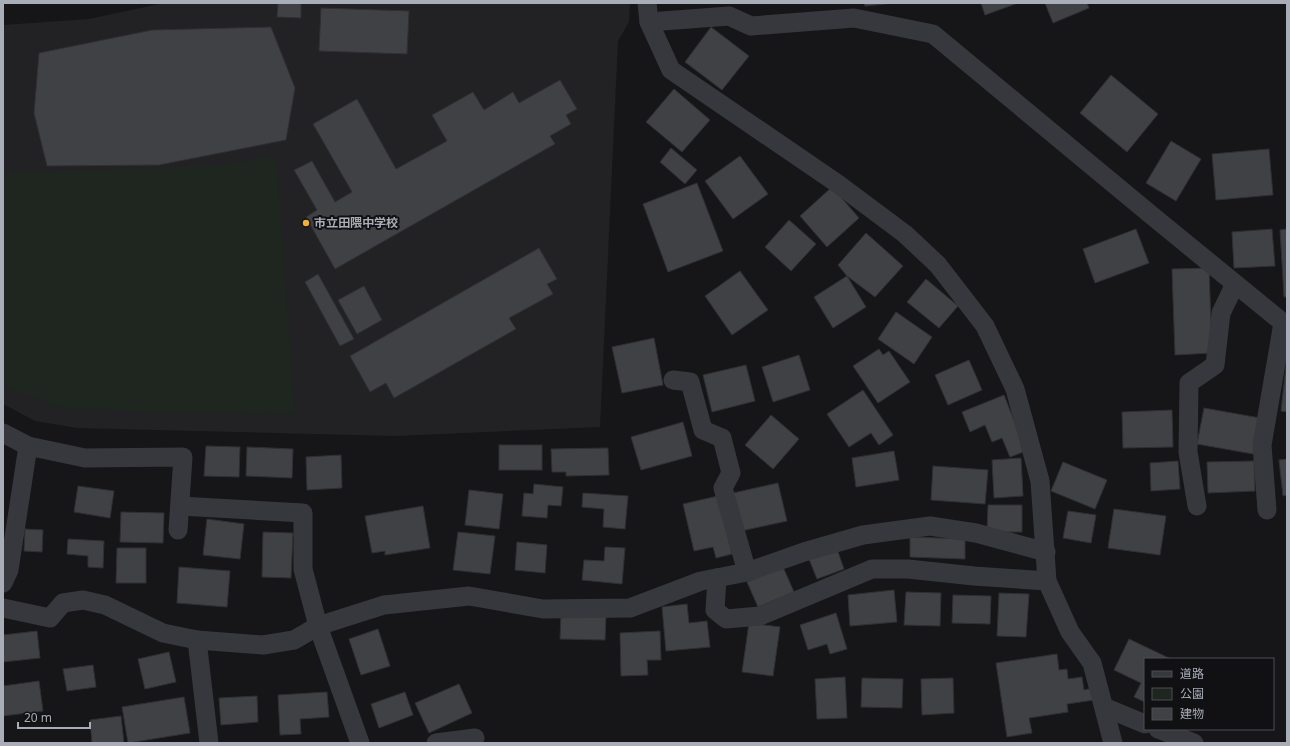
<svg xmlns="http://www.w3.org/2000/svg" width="1290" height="746" font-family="'Noto Sans','Noto Sans JP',sans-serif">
  <rect width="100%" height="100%" fill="#161618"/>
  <!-- built -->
  <polygon fill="#222225" points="164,3 630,3 629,22 618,41 600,427 395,436 77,428 35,421 3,404 3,25 89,19"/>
  <!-- green -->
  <polygon fill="#1e261f" points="276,155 295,414 65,409 3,385 3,173 219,165"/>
  <!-- building -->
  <g fill="#404145" stroke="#303034">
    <polygon points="278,3 301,3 301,18 277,17"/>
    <polygon points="864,3 895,3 865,6"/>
    <polygon points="981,3 1018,3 985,15"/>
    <polygon points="1045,3 1087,3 1089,8 1053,23"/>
    <polygon points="321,8 409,11 407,54 319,51"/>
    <polygon points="271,27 295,88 286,140 159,165 47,166 34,113 39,53 152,30"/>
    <polygon points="711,27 749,56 722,90 685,62"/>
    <polygon points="1111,75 1158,114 1127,152 1080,113"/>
    <polygon points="560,80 577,109 566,115 571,124 550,136 555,144 335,269 306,217 317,210 294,170 312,161 335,202 352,192 313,124 357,99 396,169 447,141 432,115 473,92 484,110 513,92 519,103"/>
    <polygon points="674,89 710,120 682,152 646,122"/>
    <polygon points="1171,141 1201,159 1176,201 1146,183"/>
    <polygon points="671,148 697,170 685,184 660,162"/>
    <polygon points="1269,149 1273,195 1216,200 1212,154"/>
    <polygon points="740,156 768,194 733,219 705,181"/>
    <polygon points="697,183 723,251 668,272 643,204"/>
    <polygon points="832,187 859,218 827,247 800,216"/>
    <polygon points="789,220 816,244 791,271 765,247"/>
    <polygon points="1136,229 1149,263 1095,283 1083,249"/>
    <polygon points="1272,229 1275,266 1234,268 1232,232"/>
    <polygon points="1287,229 1287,297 1284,297 1280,230"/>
    <polygon points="866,233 903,266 875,297 847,276 838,265"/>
    <polygon points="539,248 557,279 547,284 553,294 509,318 516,329 394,398 386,383 370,392 350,356"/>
    <polygon points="1209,268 1212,353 1175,355 1172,269"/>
    <polygon points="740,271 768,310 732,335 705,296"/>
    <polygon points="318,274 354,339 340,346 305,282"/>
    <polygon points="847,276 866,307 833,328 814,297"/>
    <polygon points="926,279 958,306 939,328 907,302"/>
    <polygon points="364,286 382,320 357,334 338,300"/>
    <polygon points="896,312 932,337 914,364 878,339"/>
    <polygon points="654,338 663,385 622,393 612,347"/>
    <polygon points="879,349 883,355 889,351 910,382 878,403 853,366"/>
    <polygon points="799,355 810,390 773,402 762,367"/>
    <polygon points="1287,358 1287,412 1281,411"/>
    <polygon points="969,360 982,390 948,405 935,375"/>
    <polygon points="746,365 755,401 712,412 703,375"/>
    <polygon points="863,390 893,435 879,445 871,433 849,447 827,414"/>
    <polygon points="1004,395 1026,451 1010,457 1002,438 992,442 985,425 970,432 962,412"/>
    <polygon points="1204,408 1260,418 1253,454 1197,444"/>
    <polygon points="1172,410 1173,447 1123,448 1122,412"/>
    <polygon points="771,415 799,439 773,469 745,445"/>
    <polygon points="683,422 692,456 641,470 631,437"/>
    <rect x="499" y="445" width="43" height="25"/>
    <polygon points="206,446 240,447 239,477 204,476"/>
    <polygon points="247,447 293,449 292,478 246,476"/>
    <polygon points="608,448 609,475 566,476 566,472 552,472 551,449"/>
    <polygon points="894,451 899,480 856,487 852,458"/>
    <polygon points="341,455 342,488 307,490 306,457"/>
    <polygon points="1021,458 1023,496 994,498 992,460"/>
    <polygon points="1287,459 1287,495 1283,496 1279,460"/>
    <polygon points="1178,461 1180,489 1151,491 1150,463"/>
    <polygon points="1254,461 1255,491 1208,493 1207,462"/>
    <polygon points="1063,462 1107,480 1095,509 1051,491"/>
    <polygon points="933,466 988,470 985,504 931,500"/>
    <polygon points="778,483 787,521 741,531 733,493"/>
    <polygon points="534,484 563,487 561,506 548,505 547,518 522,516 524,493 533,494"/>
    <polygon points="78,486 114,491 110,518 74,512"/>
    <polygon points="469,490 503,494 499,529 465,525"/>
    <polygon points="583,493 628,496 625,529 603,527 604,509 582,507"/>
    <polygon points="718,496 732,554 716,558 713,547 694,551 683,504"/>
    <polygon points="988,505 1022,505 1022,532 987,532"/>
    <polygon points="423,506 430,548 385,555 385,551 372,553 365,516"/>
    <polygon points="1114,509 1166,516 1160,555 1108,548"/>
    <polygon points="1068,511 1096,515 1091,543 1063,538"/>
    <polygon points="121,512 164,513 163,543 120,542"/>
    <polygon points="207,519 244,524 240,559 203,555"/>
    <polygon points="25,529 43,530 42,552 24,551"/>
    <polygon points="263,532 293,533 291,578 262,577"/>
    <polygon points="458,532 495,536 490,574 453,570"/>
    <polygon points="910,537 965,539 965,559 910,557"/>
    <polygon points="68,539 104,541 103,568 88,567 88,556 67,554"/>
    <polygon points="517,542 547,545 545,573 515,570"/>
    <polygon points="605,547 625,548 622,584 582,580 584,560 604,561"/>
    <polygon points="117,548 146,548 146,583 116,583"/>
    <polygon points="837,549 844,569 817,579 809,559"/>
    <polygon points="179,567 230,571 227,607 177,603"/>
    <polygon points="783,567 794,592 758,607 747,582"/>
    <polygon points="894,590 897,622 850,626 848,595"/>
    <polygon points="906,592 941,593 940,626 904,625"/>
    <polygon points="999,593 1029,594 1026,637 997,636"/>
    <polygon points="953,595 991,596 990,624 952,623"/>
    <polygon points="687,604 689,623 707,621 710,647 666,651 662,607"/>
    <polygon points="836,613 847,649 830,654 827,644 808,650 800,625"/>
    <polygon points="561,614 606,615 605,640 560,639"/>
    <polygon points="749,623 780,627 773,676 742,672"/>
    <polygon points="378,629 390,666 361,675 349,639"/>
    <polygon points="37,631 40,658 3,662 3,635"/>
    <polygon points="660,631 661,660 647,660 648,675 621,676 620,633"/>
    <polygon points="1129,639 1171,659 1145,659 1145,702 1134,697 1141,683 1114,670"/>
    <polygon points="169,652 176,682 145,689 138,659"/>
    <polygon points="1057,654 1059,670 1067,669 1068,679 1082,677 1084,690 1093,688 1094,700 1067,704 1068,712 1029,718 1032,733 1007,737 996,663"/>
    <polygon points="93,665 96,687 67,691 63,669"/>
    <polygon points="845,677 847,718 817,719 815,679"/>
    <polygon points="862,678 903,679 902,708 861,707"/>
    <polygon points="953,678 954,713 922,715 921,679"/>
    <polygon points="39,681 43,711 3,716 3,686"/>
    <polygon points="459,684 472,713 429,733 415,703"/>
    <polygon points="327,692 329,717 300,719 301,734 280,735 278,695"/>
    <polygon points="405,692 413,715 379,728 371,704"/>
    <polygon points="257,696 258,722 221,725 219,698"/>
    <polygon points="184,697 190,733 128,743 122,707"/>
    <polygon points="121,716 124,743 92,743 90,720"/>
  </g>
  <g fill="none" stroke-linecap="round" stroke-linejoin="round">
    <!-- street -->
    <g stroke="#37383d" stroke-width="19">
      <polyline points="647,3 649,22 671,70 838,184 905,234 938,265 985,326 1015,389 1040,481 1047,581 1070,632 1092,663 1113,743"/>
      <polyline points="649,22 729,16 751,26 854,18 933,34 1150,214 1287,326"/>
      <polyline points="673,380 690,382 703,430 722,438 731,473 723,488 747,572"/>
      <polyline points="3,433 28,446 85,458 183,457 178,530"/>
      <polyline points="180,506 303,513 303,569 318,626 360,743"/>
      <polyline points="1197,506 1188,452 1189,383 1215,365 1221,313 1235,284"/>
      <polyline points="1267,510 1262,445 1283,323"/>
      <polyline points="717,578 715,610 726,619 760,616 872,569 908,569 974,576 1047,581"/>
      <polyline points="3,583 9,570 28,446"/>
      <polyline points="3,608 50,618 63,603 83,600 105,605 163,633 197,640 263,645 294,640 318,626 384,605 469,596 543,609 630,608 701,581 747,572 804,552 863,535 930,526 976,533 1046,552"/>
      <polyline points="197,640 209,743"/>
      <polyline points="1104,707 1145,724"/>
      <polyline points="1158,729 1194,743"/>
      <polyline points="436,743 475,738"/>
    </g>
  </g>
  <!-- markers -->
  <circle fill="#f2b134" stroke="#111113" stroke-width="1.5" cx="306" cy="223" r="4"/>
  <g text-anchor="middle" stroke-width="4" stroke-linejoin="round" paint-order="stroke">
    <!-- poi labels -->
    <g font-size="12" font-weight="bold" fill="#a8adb8" stroke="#111113" text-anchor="start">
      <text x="314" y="227">市立田隈中学校</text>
    </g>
  </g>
  <!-- border -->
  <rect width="1290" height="746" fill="none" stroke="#a8adb8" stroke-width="8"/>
  <!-- legend -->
  <rect x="1144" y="658" width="130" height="72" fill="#111113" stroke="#4d4f55"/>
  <rect x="1152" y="671" width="20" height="6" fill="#37383d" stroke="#4d4f55"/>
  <text x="1180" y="678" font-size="12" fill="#a8adb8">道路</text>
  <rect x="1152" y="688" width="20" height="12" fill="#1e261f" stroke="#4d4f55"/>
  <text x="1180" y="698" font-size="12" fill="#a8adb8">公園</text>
  <rect x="1152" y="708" width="20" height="12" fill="#404145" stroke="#4d4f55"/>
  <text x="1180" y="718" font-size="12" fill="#a8adb8">建物</text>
  <!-- scale -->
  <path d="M18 722v6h72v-6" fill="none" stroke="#a8adb8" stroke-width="2"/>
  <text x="24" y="722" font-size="12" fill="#a8adb8" stroke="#111113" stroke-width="3" paint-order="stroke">20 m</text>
</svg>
